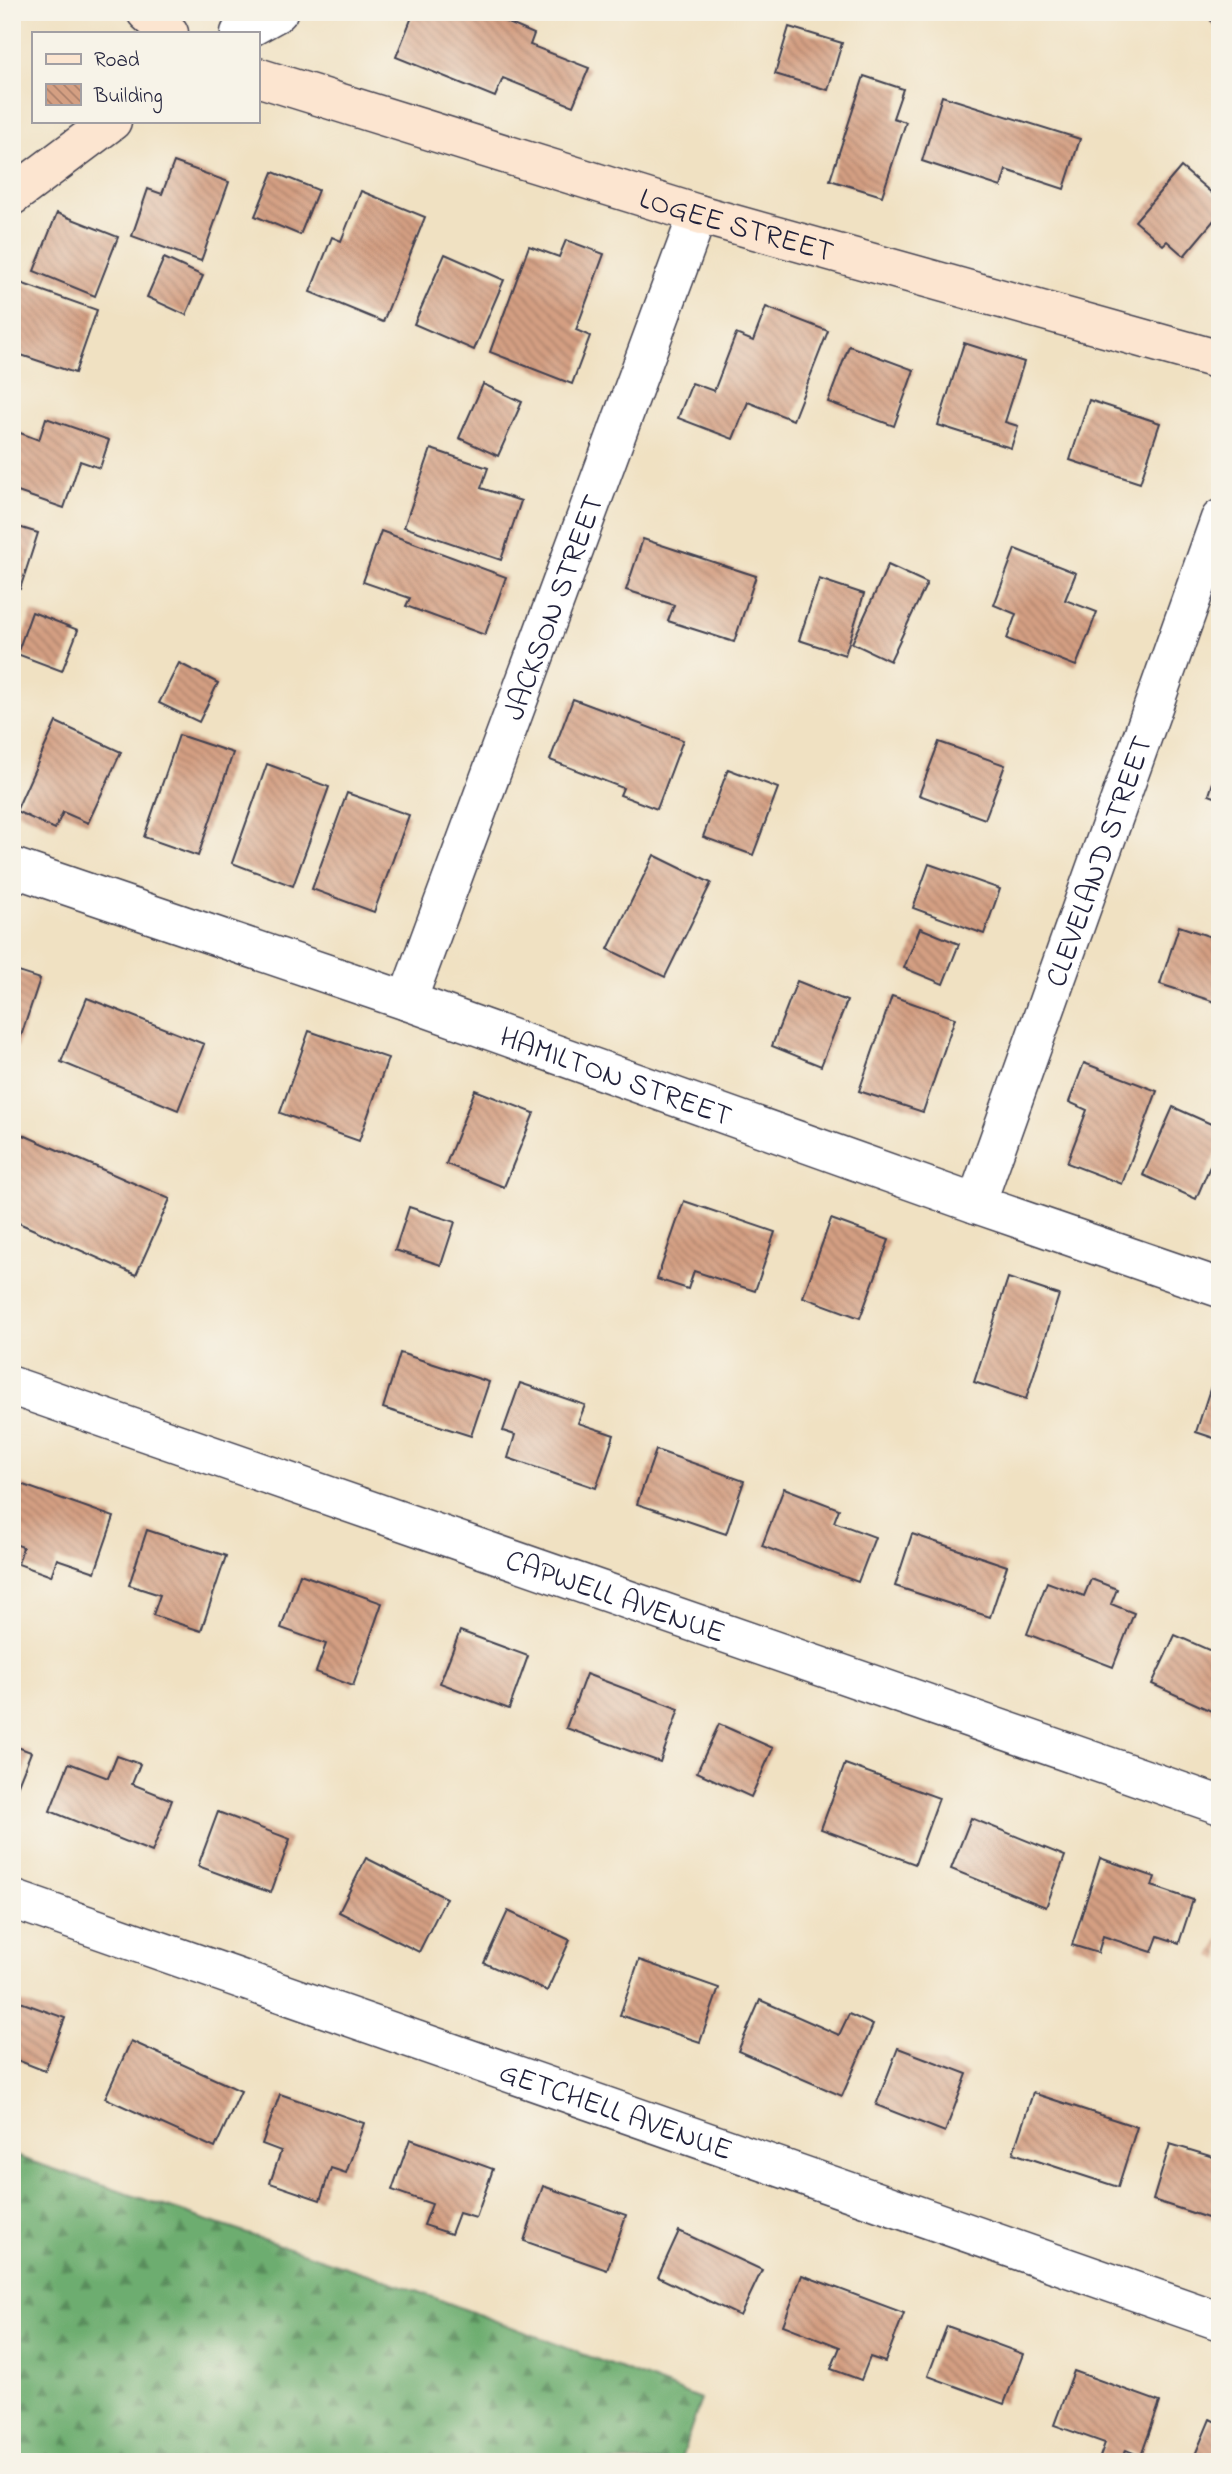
<svg xmlns="http://www.w3.org/2000/svg" width="1232" height="2474" font-family="'Indie Flower',sans-serif">
  <defs>
    <pattern id="forest-firs" width="22" height="20" patternUnits="userSpaceOnUse" patternTransform="scale(1.75)"><rect width="22" height="20" fill="#6dad6f"/><path d="M5 1l3.5 6h-7zM16 11l3.5 6h-7z" fill="#598c5c"/></pattern>
    <pattern id="building-back-hatch" width="6" height="6" patternUnits="userSpaceOnUse" patternTransform="scale(1.75)"><rect width="6" height="6" fill="#d49f82"/><path d="M-1 5l2 2M0 0l6 6M5-1l2 2" fill="none" stroke="#ac816c"/></pattern>
  </defs>
  <rect width="100%" height="100%" fill="#f7f3e8"/>
  <filter id="ink" filterUnits="userSpaceOnUse"><feTurbulence type="fractalNoise" baseFrequency=".0143" numOctaves="2"/><feDisplacementMap in="SourceGraphic" scale="14" xChannelSelector="R" yChannelSelector="G"/><feConvolveMatrix kernelMatrix="1 2 1 2 8 2 1 2 1" color-interpolation-filters="sRGB"/></filter>
  <filter id="wash" filterUnits="userSpaceOnUse"><feTurbulence type="fractalNoise" baseFrequency=".00686" numOctaves="4" result="noise"/><feDisplacementMap in="SourceGraphic" scale="28" xChannelSelector="R" yChannelSelector="G"/><feGaussianBlur stdDeviation="1.57" result="paint"/><feColorMatrix in="noise" values="0 0 0 0 0 0 0 0 0 0 0 0 0 0 0 0 0 1.4 0 .05"/><feComposite in="paint" operator="in"/></filter>
  <g filter="url(#wash)">
    <rect width="100%" height="100%" fill="#f0e1c2"/>
    <!-- forest -->
    <polygon fill="url(#forest-firs)" stroke="#486855" stroke-width="2" points="12,2155 409,2288 701,2399 680,2462 12,2462"/>
    <g id="blocks">
      <!-- building -->
      <g fill="url(#building-back-hatch)">
        <polygon points="414,12 510,12 506,22 534,34 530,45 589,68 573,106 503,78 495,97 396,57"/>
        <polygon points="1206,12 1220,12 1220,36"/>
        <polygon points="789,27 842,43 828,90 775,74"/>
        <polygon points="864,76 903,89 893,118 906,122 882,196 830,180"/>
        <polygon points="942,96 1080,139 1064,189 1006,170 1001,187 922,161"/>
        <polygon points="174,162 229,182 201,261 132,236 148,189 162,194"/>
        <polygon points="1181,167 1220,200 1220,213 1184,256 1167,241 1163,245 1135,221"/>
        <polygon points="273,172 318,190 300,235 255,216"/>
        <polygon points="361,191 425,217 383,322 310,292 332,237 341,241"/>
        <polygon points="57,213 118,237 95,296 34,271"/>
        <polygon points="566,240 604,254 576,330 590,336 572,384 490,352 529,246 559,257"/>
        <polygon points="445,254 504,280 474,350 414,324"/>
        <polygon points="164,258 203,276 186,315 147,297"/>
        <polygon points="12,280 97,310 75,373 12,352"/>
        <polygon points="766,307 828,331 793,420 748,402 733,439 678,418 692,383 714,391 736,334 753,341"/>
        <polygon points="964,343 1024,362 1005,422 1018,426 1011,448 938,425"/>
        <polygon points="849,346 914,370 894,426 828,402"/>
        <polygon points="483,384 522,402 498,456 459,438"/>
        <polygon points="1089,400 1160,423 1140,483 1070,460"/>
        <polygon points="46,418 109,440 100,468 80,461 64,508 12,490 12,430 39,440"/>
        <polygon points="431,449 488,468 481,488 521,501 501,560 404,527"/>
        <polygon points="12,525 38,533 20,589 12,586"/>
        <polygon points="381,531 506,577 485,635 406,606 410,598 363,582"/>
        <polygon points="643,539 756,576 734,642 668,621 674,605 626,590"/>
        <polygon points="1015,549 1076,573 1065,600 1097,612 1076,666 1007,639 1016,614 994,605"/>
        <polygon points="888,565 927,583 890,661 852,643"/>
        <polygon points="819,579 864,594 845,655 799,640"/>
        <polygon points="32,612 78,630 62,671 17,654"/>
        <polygon points="179,663 218,683 199,722 159,703"/>
        <polygon points="573,699 683,740 657,809 620,795 623,788 550,760"/>
        <polygon points="56,722 121,752 88,823 63,812 55,829 16,811"/>
        <polygon points="179,735 233,753 198,856 144,837"/>
        <polygon points="939,742 1005,765 985,819 919,795"/>
        <polygon points="267,764 329,787 293,886 232,863"/>
        <polygon points="1219,764 1220,764 1220,799 1209,795"/>
        <polygon points="728,769 778,788 753,855 703,837"/>
        <polygon points="347,793 409,815 374,912 312,889"/>
        <polygon points="654,855 711,883 665,977 608,949"/>
        <polygon points="929,864 1000,889 984,934 913,908"/>
        <polygon points="1179,926 1220,940 1220,988 1215,1002 1160,984"/>
        <polygon points="920,928 959,944 943,984 904,968"/>
        <polygon points="12,970 40,979 17,1048 12,1047"/>
        <polygon points="797,981 847,1001 821,1066 772,1046"/>
        <polygon points="892,996 955,1018 923,1112 859,1091"/>
        <polygon points="87,998 204,1044 178,1110 61,1062"/>
        <polygon points="309,1031 388,1058 359,1141 280,1113"/>
        <polygon points="1084,1063 1157,1091 1122,1184 1067,1163 1087,1110 1069,1102"/>
        <polygon points="475,1090 534,1113 504,1187 446,1164"/>
        <polygon points="1173,1107 1220,1128 1220,1143 1196,1199 1143,1175"/>
        <polygon points="12,1130 170,1199 136,1275 12,1220 12,1182 18,1168 12,1165"/>
        <polygon points="684,1201 775,1232 755,1291 694,1271 688,1289 657,1279"/>
        <polygon points="409,1207 455,1222 441,1265 395,1250"/>
        <polygon points="831,1219 889,1240 860,1318 803,1297"/>
        <polygon points="1008,1278 1059,1295 1026,1399 974,1382"/>
        <polygon points="400,1353 489,1382 471,1436 383,1408"/>
        <polygon points="1214,1377 1220,1379 1220,1440 1196,1432"/>
        <polygon points="520,1383 585,1405 578,1423 614,1435 596,1488 508,1458 515,1435 503,1431"/>
        <polygon points="656,1450 744,1481 726,1534 637,1504"/>
        <polygon points="12,1481 114,1517 95,1572 57,1559 51,1576 18,1564 23,1547 12,1543"/>
        <polygon points="784,1488 839,1509 834,1522 875,1537 858,1582 762,1546"/>
        <polygon points="147,1530 226,1556 201,1631 153,1615 160,1595 129,1585"/>
        <polygon points="912,1534 1007,1566 990,1617 895,1586"/>
        <polygon points="300,1574 382,1603 353,1686 316,1672 326,1644 281,1628"/>
        <polygon points="1091,1579 1117,1589 1111,1604 1134,1613 1113,1667 1027,1634 1047,1582 1084,1596"/>
        <polygon points="460,1631 528,1656 509,1709 440,1683"/>
        <polygon points="1220,1632 1220,1715 1152,1684 1175,1635 1211,1651"/>
        <polygon points="586,1674 679,1709 660,1762 566,1728"/>
        <polygon points="719,1724 773,1748 751,1797 697,1772"/>
        <polygon points="12,1745 31,1752 12,1800"/>
        <polygon points="117,1756 140,1764 132,1784 172,1800 152,1852 50,1811 69,1763 108,1778"/>
        <polygon points="845,1764 939,1798 915,1864 821,1829"/>
        <polygon points="218,1812 290,1839 271,1893 198,1866"/>
        <polygon points="971,1818 1065,1856 1046,1907 951,1869"/>
        <polygon points="366,1858 446,1898 419,1952 339,1912"/>
        <polygon points="1100,1858 1155,1877 1152,1886 1193,1900 1179,1943 1158,1936 1152,1952 1103,1936 1098,1953 1072,1945"/>
        <polygon points="508,1911 570,1940 547,1991 484,1963"/>
        <polygon points="1220,1937 1220,1960 1211,1956"/>
        <polygon points="639,1960 719,1988 700,2042 620,2015"/>
        <polygon points="12,1999 65,2018 45,2071 12,2058"/>
        <polygon points="760,2000 839,2035 849,2014 873,2025 842,2096 738,2051"/>
        <polygon points="131,2041 241,2091 215,2148 105,2098"/>
        <polygon points="898,2048 967,2074 945,2132 876,2105"/>
        <polygon points="1033,2093 1137,2127 1118,2187 1013,2153"/>
        <polygon points="280,2094 364,2123 346,2173 331,2168 320,2200 270,2183 281,2151 262,2144"/>
        <polygon points="410,2139 493,2169 476,2218 459,2213 451,2234 424,2225 432,2204 392,2190"/>
        <polygon points="1170,2144 1220,2159 1220,2222 1153,2200"/>
        <polygon points="543,2186 626,2215 607,2270 524,2241"/>
        <polygon points="679,2231 762,2270 740,2316 658,2277"/>
        <polygon points="802,2275 904,2313 885,2362 870,2357 861,2380 831,2369 840,2347 783,2325"/>
        <polygon points="947,2326 1023,2354 1004,2404 928,2376"/>
        <polygon points="1074,2371 1160,2402 1141,2456 1126,2450 1122,2462 1098,2462 1105,2443 1054,2425"/>
        <polygon points="1210,2419 1220,2424 1220,2462 1192,2462"/>
      </g>
    </g>
  </g>
  <g filter="url(#ink)">
    <use href="#blocks" fill-opacity="0" stroke="#413f4f" stroke-width="2"/>
    <g fill="none" stroke-linecap="round" stroke-linejoin="round">
      <defs>
        <g id="street">
          <polyline points="240,33 278,12"/>
          <path id="s1" d="M12 867 407 1001 976 1204 1220 1288"/>
          <path id="s2" d="M407 1001 698 214"/>
          <path id="s3" d="M976 1204 1220 519"/>
          <path id="s4" d="M12 1386 1220 1805"/>
          <path id="s5" d="M12 1899 1220 2321"/>
        </g>
        <g id="secondary">
          <polyline points="146,12 169,33"/>
          <path id="s6" d="M257 77 698 214 1220 360"/>
          <polyline points="12,196 112,121"/>
        </g>
      </defs>
      <!-- street casing -->
      <use href="#street" stroke="#413f4f" stroke-width="41"/>
      <!-- secondary casing -->
      <use href="#secondary" stroke="#413f4f" stroke-width="41"/>
      <!-- street -->
      <use href="#street" stroke="#fff" stroke-width="38"/>
      <!-- secondary -->
      <use href="#secondary" stroke="#fce5d0" stroke-width="38"/>
    </g>
  </g>
  <g text-anchor="middle" stroke-width="5" stroke-linejoin="round" paint-order="stroke">
    <!-- street labels -->
    <g font-size="30" fill="#22223b" stroke="#f7f3e8">
      <text dy="10" stroke="none"><textPath href="#s6" startOffset="502">LOGEE STREET</textPath></text>
      <text dy="10" stroke="none"><textPath href="#s2" startOffset="420">JACKSON STREET</textPath></text>
      <text dy="10" stroke="none"><textPath href="#s3" startOffset="364">CLEVELAND STREET</textPath></text>
      <text dy="10" stroke="none"><textPath href="#s1" startOffset="639">HAMILTON STREET</textPath></text>
      <text dy="10" stroke="none"><textPath href="#s4" startOffset="639">CAPWELL AVENUE</textPath></text>
      <text dy="10" stroke="none"><textPath href="#s5" startOffset="640">GETCHELL AVENUE</textPath></text>
    </g>
  </g>
  <!-- margin -->
  <rect width="1232" height="2474" fill="none" stroke="#f7f3e8" stroke-width="42"/>
  <!-- legend -->
  <rect x="32" y="32" width="228" height="91" fill="#f7f3e8" stroke="#a29fa3" stroke-width="2"/>
  <rect x="46" y="54" width="35" height="10" fill="#fce5d0" stroke="#a29fa3" stroke-width="2"/>
  <text x="94" y="66" font-size="21" fill="#22223b">Road</text>
  <rect x="46" y="84" width="35" height="21" fill="url(#building-back-hatch)" stroke="#a29fa3" stroke-width="2"/>
  <text x="94" y="102" font-size="21" fill="#22223b">Building</text>
</svg>
